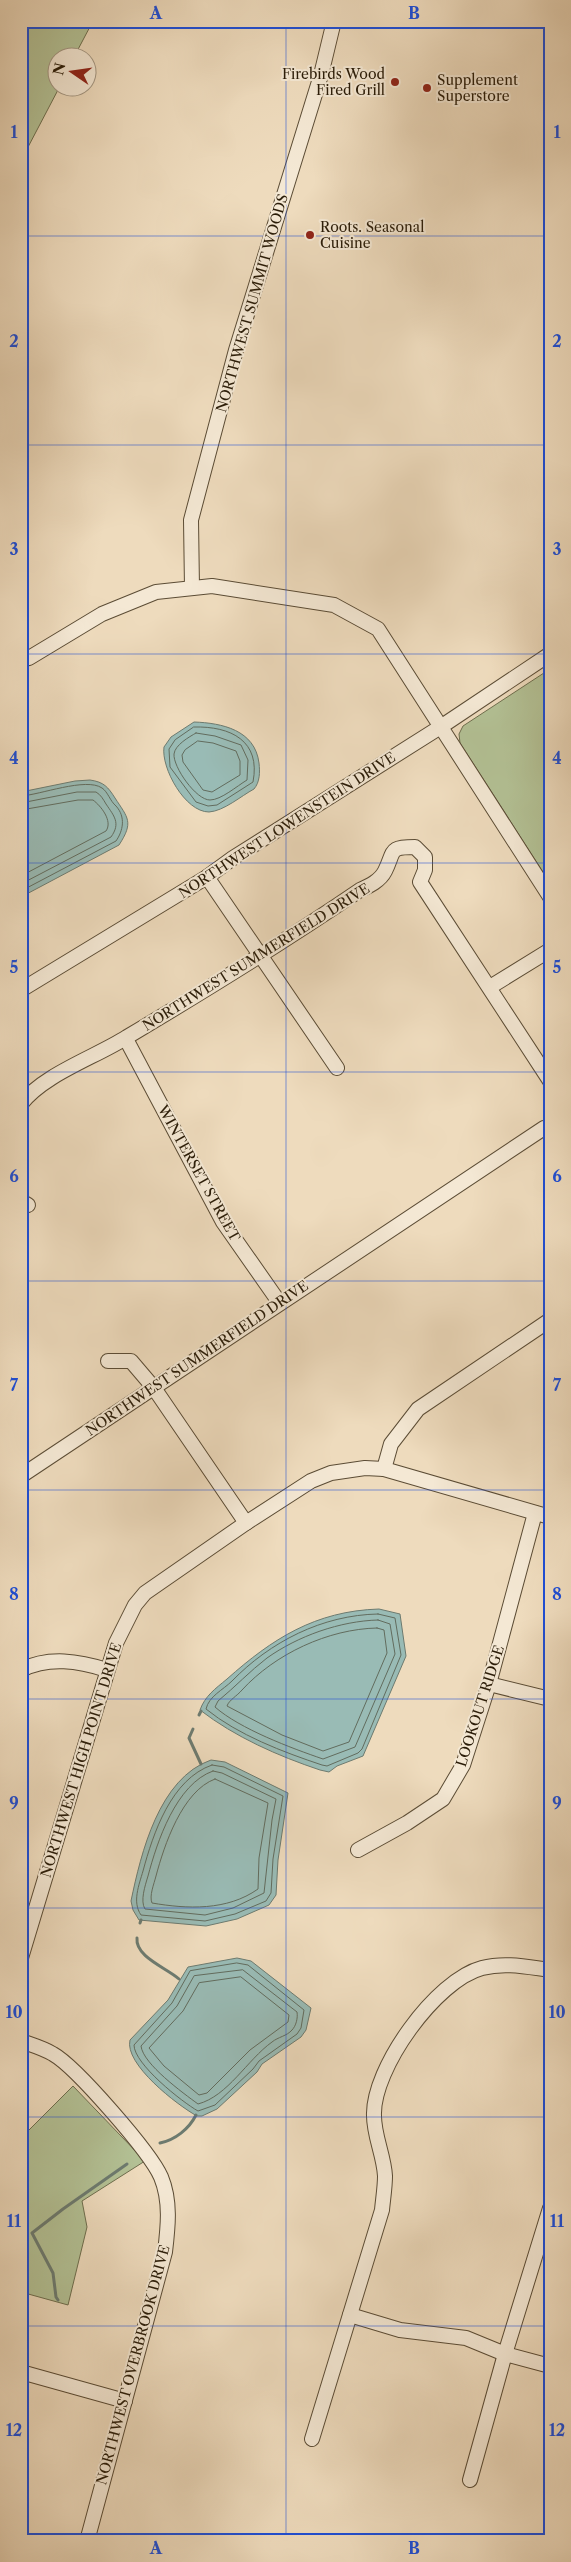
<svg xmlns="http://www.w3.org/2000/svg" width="571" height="2562" font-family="'Libre Caslon Text',serif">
  <rect width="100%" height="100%" fill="#eedbbd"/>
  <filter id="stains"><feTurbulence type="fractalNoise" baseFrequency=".004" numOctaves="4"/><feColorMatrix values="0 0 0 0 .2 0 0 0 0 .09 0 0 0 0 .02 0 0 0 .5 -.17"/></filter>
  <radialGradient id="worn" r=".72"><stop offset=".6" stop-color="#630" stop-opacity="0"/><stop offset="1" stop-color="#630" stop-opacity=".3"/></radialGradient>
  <!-- green -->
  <g fill="#b3c195" stroke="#6e6e4e">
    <polygon points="21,21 93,21 74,57 58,58 59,88 27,149 21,155"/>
    <polygon points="550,669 550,883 460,743 459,734 463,726"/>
    <polygon points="73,2086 145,2161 82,2201 87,2227 68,2305 21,2292 21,2138"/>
  </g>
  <!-- water -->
  <g fill="#99bbb5" stroke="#6d7b70">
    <path d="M194 722C222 723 255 730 259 763 260 772 260 782 254 789 241 796 224 811 209 812 185 812 161 768 164 747L171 737Z"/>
    <path d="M90 780C104 782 108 787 115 798 128 818 134 822 119 845L21 897V792L75 781Z"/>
    <path d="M379 1609 400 1614 406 1656 363 1756 337 1766 329 1772 320 1770C278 1756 235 1737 200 1710 205 1696 215 1689 227 1679 272 1639 315 1611 379 1609Z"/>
    <path d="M211 1760 225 1762 288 1793 278 1860 276 1895 269 1905 237 1919 206 1926 139 1920 133 1910 131 1901C141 1853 159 1778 211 1760Z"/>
    <path d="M237 1958 251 1961 311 2008 306 2030 301 2037 262 2064 257 2072 217 2109 202 2116H197C177 2105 124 2064 130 2040L168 2000 188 1967Z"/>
  </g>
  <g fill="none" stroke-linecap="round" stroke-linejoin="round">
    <!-- shore -->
    <g stroke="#626c5e" stroke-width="1">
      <path d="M194 727C231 726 261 741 253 782L217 805 208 806 196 802 170 767 169 749 175 740Z"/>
      <path d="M196 733 215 736 241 745 248 760 247 780C237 786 221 800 210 800 196 800 173 767 174 754 175 745 189 737 196 733Z"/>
      <polygon points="198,741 213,743 236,751 240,761 240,775 212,792 203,790 183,762 182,755 185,750"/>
      <path d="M21 796C40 795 86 777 102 788 108 792 110 801 116 806 126 817 123 831 116 841L21 891"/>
      <path d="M21 803 77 792H96C101 795 103 799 106 804 114 816 121 823 111 837L21 884"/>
      <path d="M21 810 78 800H93C101 806 113 821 106 831L21 876"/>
      <path d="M378 1614 395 1618 401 1655 362 1749 358 1753 327 1766 322 1765C283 1752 238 1735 206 1709 209 1696 223 1690 232 1681 270 1642 322 1615 378 1614Z"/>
      <path d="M378 1620 390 1624 395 1654 355 1747 323 1759C291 1748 240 1729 215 1707L218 1701C235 1687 250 1671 267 1658 298 1636 340 1621 378 1620Z"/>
      <path d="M377 1628 384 1630 387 1653 349 1742 323 1751 282 1735 227 1706C229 1700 237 1696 242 1690 275 1654 328 1629 377 1628Z"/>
      <path d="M212 1765 224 1767 283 1796 273 1859 271 1893 266 1901 235 1914 205 1921 141 1915C132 1902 139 1885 143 1871 153 1834 171 1779 212 1765Z"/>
      <path d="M213 1771 222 1773 276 1799 272 1820 264 1893 233 1908 205 1915 145 1909C140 1901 145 1886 148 1876 157 1842 176 1784 213 1771Z"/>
      <path d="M215 1779 268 1803 259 1858 258 1889C227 1911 187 1909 152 1903 149 1896 154 1884 156 1876 164 1846 182 1791 215 1779Z"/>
      <path d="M237 1963 248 1965 304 2010 301 2028 297 2034 259 2061 253 2069 215 2105 198 2111C182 2102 134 2064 134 2045L172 2003 190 1971Z"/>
      <path d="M243 1970 297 2012C298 2018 296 2026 292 2030 287 2036 278 2037 272 2042 247 2060 228 2096 198 2104 183 2093 143 2064 141 2046L177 2006 194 1976Z"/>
      <polygon points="241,1977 289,2015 288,2022 250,2050 207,2093 199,2095 164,2066 149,2048 183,2011 199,1983"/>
    </g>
    <!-- stream -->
    <g stroke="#6d7b70" stroke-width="3">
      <polyline points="199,1715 201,1711"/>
      <polyline points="193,1729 189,1738 201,1764"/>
      <polyline points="140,1923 141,1920"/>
      <path d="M137 1938C135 1957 167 1968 179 1979"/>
      <path d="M160 2143C175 2140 189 2129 196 2115"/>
      <polyline points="58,2300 56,2297 53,2273 32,2233 63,2209 127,2164"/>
    </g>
    <defs>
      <g id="minor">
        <polyline points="192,588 191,520 236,350 321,75 334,21"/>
        <polyline points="21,660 29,658 102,614 156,592 212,586 334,605 378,629 550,897"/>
        <polyline points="207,877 337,1068"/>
        <polyline points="490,987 550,950"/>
        <polyline points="21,990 207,877 233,858 442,726 550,654"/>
        <polyline points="126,1039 223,1222 279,1302"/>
        <path d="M21 1104C44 1074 96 1057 127 1037 206 990 284 942 360 890 369 886 380 881 385 871 395 851 388 847 415 847L425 857V870L420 882 550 1081"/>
        <polyline points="21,1201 28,1205"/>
        <polyline points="108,1361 131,1361 154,1388 246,1523"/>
        <polyline points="384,1469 391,1444 418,1409 550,1320"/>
        <polyline points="21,1476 544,1128 550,1129"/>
        <path d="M21 1670C49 1656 79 1661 107 1670"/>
        <polyline points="489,1684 550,1699"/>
        <polyline points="358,1850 407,1823 443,1799 463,1765 489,1684 535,1513"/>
        <polyline points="21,1958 116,1643 135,1605 145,1593 246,1523 311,1481 331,1473 365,1468 384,1469 550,1517"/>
        <path d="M21 2041C32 2045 43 2048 53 2054 76 2067 150 2152 161 2177 171 2201 168 2227 165 2252L87 2541"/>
        <polyline points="350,2315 400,2330 466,2338 505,2354 550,2366"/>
        <polyline points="21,2372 125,2401"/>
        <path d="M312 2439 382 2210C383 2199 385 2187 385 2176 384 2156 374 2136 374 2116 372 2069 436 1980 482 1968 505 1962 527 1967 550 1970"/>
        <polyline points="470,2480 505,2354 550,2208"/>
      </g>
    </defs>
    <!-- minor casing -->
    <use href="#minor" stroke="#5b4c35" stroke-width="16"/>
    <!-- minor -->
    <use href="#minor" stroke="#f4e8d4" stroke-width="14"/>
  </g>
  <!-- grid -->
  <path fill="none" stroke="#1d4ed8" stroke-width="1" stroke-opacity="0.55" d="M286 21V2541M21 236H550M21 445H550M21 654H550M21 863H550M21 1072H550M21 1281H550M21 1490H550M21 1699H550M21 1908H550M21 2117H550M21 2326H550"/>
  <!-- markers -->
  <g fill="#8f2418" stroke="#f4e8d4" stroke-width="2">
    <circle cx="395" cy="82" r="5"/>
    <circle cx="427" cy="88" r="5"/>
    <circle cx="310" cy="235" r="5"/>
  </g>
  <g text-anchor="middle" stroke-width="4" stroke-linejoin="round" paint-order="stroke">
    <!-- poi labels -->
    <g font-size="14" fill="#2a1c08" stroke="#f4e8d4" text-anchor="start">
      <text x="385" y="79" text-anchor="end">Firebirds Wood<tspan x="385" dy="16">Fired Grill</tspan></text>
      <text x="437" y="85">Supplement<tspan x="437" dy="16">Superstore</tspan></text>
      <text x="320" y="232">Roots. Seasonal<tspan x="320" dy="16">Cuisine</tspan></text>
    </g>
    <!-- street labels -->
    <g font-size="14" fill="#2a1c08" stroke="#f4e8d4">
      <text transform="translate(252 303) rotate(-74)" y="5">NORTHWEST SUMMIT WOODS</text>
      <text transform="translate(287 825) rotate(-33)" y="5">NORTHWEST LOWENSTEIN DRIVE</text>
      <text transform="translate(256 957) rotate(-32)" y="5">NORTHWEST SUMMERFIELD DRIVE</text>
      <text transform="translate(199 1173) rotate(61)" y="5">WINTERSET STREET</text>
      <text transform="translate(197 1358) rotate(-34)" y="5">NORTHWEST SUMMERFIELD DRIVE</text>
      <text transform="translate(480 1706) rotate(-72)" y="5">LOOKOUT RIDGE</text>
      <text transform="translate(81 1760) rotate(-73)" y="5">NORTHWEST HIGH POINT DRIVE</text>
      <text transform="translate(133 2365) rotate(-75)" y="5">NORTHWEST OVERBROOK DRIVE</text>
    </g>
  </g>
  <!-- margin -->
  <rect width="571" height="2562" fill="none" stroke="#eedbbd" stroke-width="55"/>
  <!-- north arrow -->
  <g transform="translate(72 72) rotate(283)"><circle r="24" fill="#f4e8d4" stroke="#a39682"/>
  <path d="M0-4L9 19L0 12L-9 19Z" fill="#8f2418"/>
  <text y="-8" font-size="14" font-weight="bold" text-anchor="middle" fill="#2a1c08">N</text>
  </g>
  <rect x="28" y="28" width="516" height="2506" fill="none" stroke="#1d4ed8" stroke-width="2"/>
  <g font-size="16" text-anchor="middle" font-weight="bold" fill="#1d4ed8">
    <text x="156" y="19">A</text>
    <text x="414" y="19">B</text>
    <text x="14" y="138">1</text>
    <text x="557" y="138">1</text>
    <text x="14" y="347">2</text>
    <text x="557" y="347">2</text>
    <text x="14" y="555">3</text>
    <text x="557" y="555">3</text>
    <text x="14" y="764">4</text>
    <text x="557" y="764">4</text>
    <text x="14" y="973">5</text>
    <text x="557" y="973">5</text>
    <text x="14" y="1182">6</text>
    <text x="557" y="1182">6</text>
    <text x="14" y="1391">7</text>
    <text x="557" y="1391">7</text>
    <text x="14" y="1600">8</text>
    <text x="557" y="1600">8</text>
    <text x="14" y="1809">9</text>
    <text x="557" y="1809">9</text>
    <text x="14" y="2018">10</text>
    <text x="557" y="2018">10</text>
    <text x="14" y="2227">11</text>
    <text x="557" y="2227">11</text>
    <text x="14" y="2436">12</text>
    <text x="557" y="2436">12</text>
    <text x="156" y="2554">A</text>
    <text x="414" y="2554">B</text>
  </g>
  <rect width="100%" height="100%" filter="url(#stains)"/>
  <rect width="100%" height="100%" fill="url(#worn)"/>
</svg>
